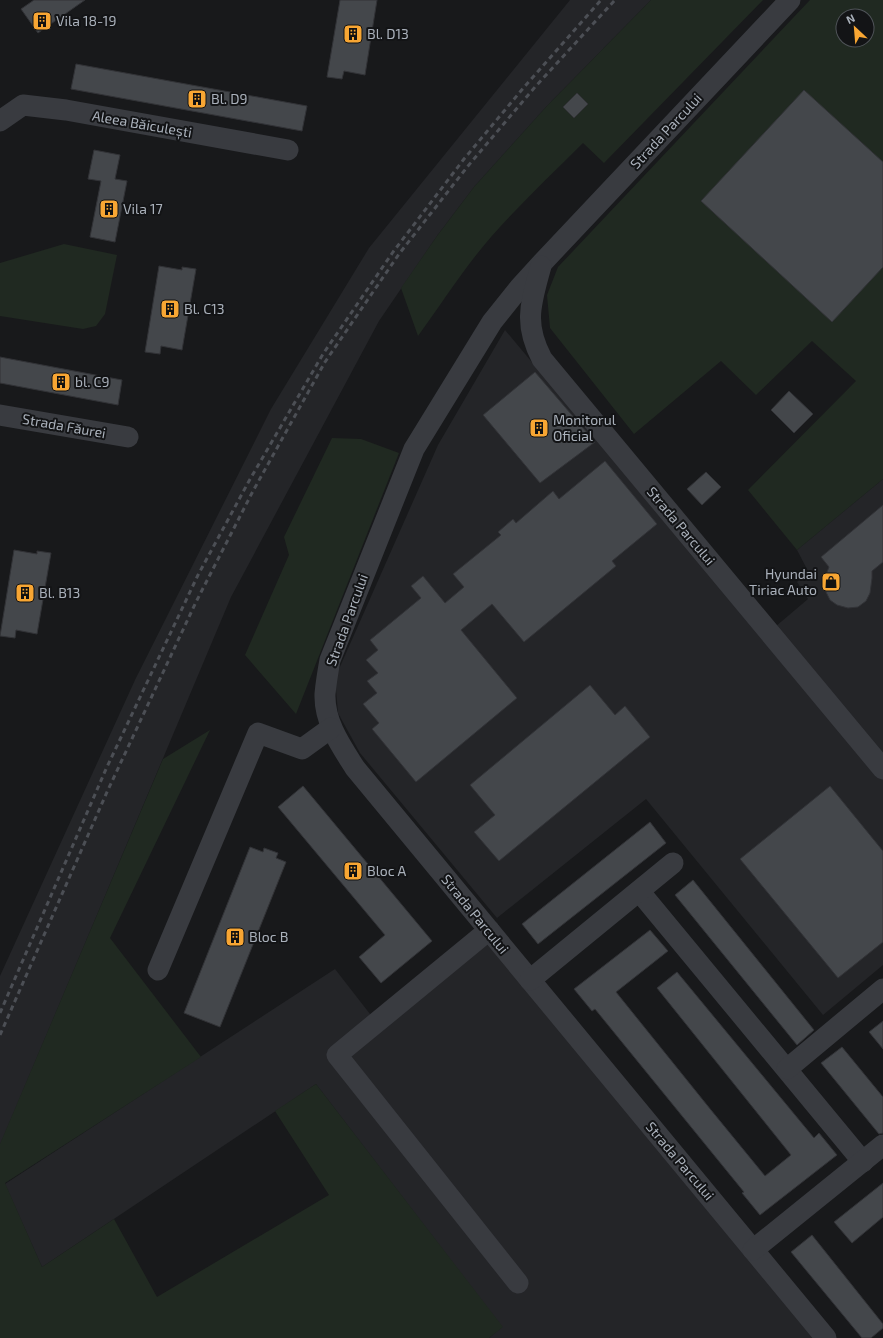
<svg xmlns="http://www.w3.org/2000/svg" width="883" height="1338" font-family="'Exo 2',sans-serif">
  <rect width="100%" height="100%" fill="#18191b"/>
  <!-- built -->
  <g fill="#242528">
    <polygon points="570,0 651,0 546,107 474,187 437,236 379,321 231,597 0,1145 0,976 135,680 271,409 369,248"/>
    <polygon points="505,330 762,638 808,599 797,582 808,571 797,550 883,479 883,965 823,1015 646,799 497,918 360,753 338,713 335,678 438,445"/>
    <polygon points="489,930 826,1338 489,1338 502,1327 316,1084 42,1267 5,1184 335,969 377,1023"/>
  </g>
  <!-- green -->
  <g fill="#202921" fill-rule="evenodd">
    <path d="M651 0H763L604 163 583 143C552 174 520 204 491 237 464 268 442 303 418 336L401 288 437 236 474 187 546 107Z"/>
    <path d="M810 0H883V479L797 550 748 490 856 381 812 341 756 395 721 361 634 434 550 328 547 295 558 267ZM843 16H867V40H843Z"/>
    <polygon points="64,244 117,255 105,314 96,326 83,329 0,316 0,263"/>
    <polygon points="332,438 361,439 399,453 296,714 245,655 289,555 284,537"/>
    <polygon points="210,730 110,938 201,1057 5,1183 42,1267 114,1219 157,1297 329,1195 275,1111 316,1084 503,1327 489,1338 0,1338 0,1144 163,759"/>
  </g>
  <!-- building -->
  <g fill="#44474b" stroke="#323337">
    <polygon points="34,0 85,0 38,33 21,9"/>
    <polygon points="340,0 377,0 365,75 344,71 342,79 327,77"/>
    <polygon points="76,64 307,106 302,131 71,89"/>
    <polygon points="804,90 883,162 883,267 832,322 701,201"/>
    <polygon points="577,93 588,104 574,118 563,107"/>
    <polygon points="94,150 120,155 115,179 127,181 115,242 90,237 101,181 88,179"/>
    <polygon points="159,266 182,270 182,267 196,269 182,350 161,346 160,354 145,352"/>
    <polygon points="0,357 122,380 118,405 0,383"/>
    <polygon points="535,372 595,442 540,483 483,415"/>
    <polygon points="789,391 813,414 794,433 771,410"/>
    <polygon points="605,461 657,524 612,561 616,566 524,642 492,604 461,630 517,698 416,782 372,729 379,723 363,704 377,693 367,681 378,673 366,660 378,650 370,640 421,598 411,586 423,576 445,603 464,587 453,574 501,535 498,532 513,519 516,523 553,491 559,499"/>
    <polygon points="706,472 721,487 702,505 687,489"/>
    <polygon points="883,505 883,562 872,571 872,578 870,593 866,601 858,607 848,608 837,605 830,600 826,592 824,587 825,577 829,567 821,557"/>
    <polygon points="14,550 37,554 37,551 51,553 37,634 16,630 15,638 0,636"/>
    <polygon points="590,685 615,715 625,706 650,737 499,861 474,832 495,815 470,785"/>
    <polygon points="303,786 432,941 381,983 359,957 385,935 278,807"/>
    <polygon points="830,786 883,851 883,942 838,978 740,859"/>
    <polygon points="650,822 666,843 538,944 522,924"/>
    <polygon points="250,847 263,852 264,848 278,853 276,858 286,862 220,1027 184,1013"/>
    <polygon points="693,880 814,1030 797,1045 675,895"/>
    <polygon points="650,930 668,951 616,992 711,1110 765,1176 791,1155 657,988 677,972 814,1138 819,1133 837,1155 760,1215 742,1193 744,1192 595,1009 592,1011 574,989"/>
    <polygon points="883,1021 883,1049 869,1032"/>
    <polygon points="842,1047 883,1097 883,1133 879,1134 821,1063"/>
    <polygon points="883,1183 883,1217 852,1243 834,1222"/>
    <polygon points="812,1235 883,1324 883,1328 871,1338 862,1338 791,1252"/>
  </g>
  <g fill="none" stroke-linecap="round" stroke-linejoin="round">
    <!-- minor -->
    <g stroke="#393b40" stroke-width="21">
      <path d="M790 0 542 263 520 287 492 322 414 449 330 660C328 671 326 683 325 694 324 722 341 746 355 768L826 1338"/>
      <polyline points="0,121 23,105 66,110 288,150"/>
      <path d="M541 266C531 303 523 323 542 359L883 769"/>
      <polyline points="0,415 128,437"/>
      <polyline points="639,891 863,1162"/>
      <polyline points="489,930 337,1055 518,1283"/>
      <polyline points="158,970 258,733 302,749 331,728"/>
      <polyline points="530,980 673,863"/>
      <polyline points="787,1069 883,989"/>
      <polyline points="753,1250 883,1145"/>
    </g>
    <!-- rail -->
    <g stroke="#4c4f55" stroke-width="3" stroke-dasharray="5 4" stroke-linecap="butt">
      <polyline points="0,1013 106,769 198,575 249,481 323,354 393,252 464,159 525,86 601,0"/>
      <polyline points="0,1035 107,792 196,602 253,491 325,362 399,254 468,166 535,87 615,0"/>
    </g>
  </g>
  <!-- icons -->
  <defs>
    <symbol id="building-square" viewBox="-11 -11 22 22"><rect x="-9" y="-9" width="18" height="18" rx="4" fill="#f8a633" stroke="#131416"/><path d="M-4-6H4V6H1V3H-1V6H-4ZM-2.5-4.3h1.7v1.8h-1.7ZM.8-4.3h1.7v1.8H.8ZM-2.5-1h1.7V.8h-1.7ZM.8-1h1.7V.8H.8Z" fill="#111"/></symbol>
    <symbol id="shop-square" viewBox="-11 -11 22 22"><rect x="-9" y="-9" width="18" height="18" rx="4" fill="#f8a633" stroke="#131416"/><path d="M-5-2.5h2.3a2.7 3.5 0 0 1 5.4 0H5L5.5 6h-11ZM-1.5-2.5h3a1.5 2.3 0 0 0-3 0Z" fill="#111"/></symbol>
  </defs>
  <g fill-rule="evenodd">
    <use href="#building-square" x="31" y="10" width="22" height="22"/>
    <use href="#building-square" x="342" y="23" width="22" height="22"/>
    <use href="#building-square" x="186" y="88" width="22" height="22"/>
    <use href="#building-square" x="98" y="198" width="22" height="22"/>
    <use href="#building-square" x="159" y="298" width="22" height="22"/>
    <use href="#building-square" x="50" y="371" width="22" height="22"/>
    <use href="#building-square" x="528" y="417" width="22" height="22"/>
    <use href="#shop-square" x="820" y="571" width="22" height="22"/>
    <use href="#building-square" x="14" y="582" width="22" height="22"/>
    <use href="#building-square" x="342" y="860" width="22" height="22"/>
    <use href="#building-square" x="224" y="926" width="22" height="22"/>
  </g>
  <g text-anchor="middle" stroke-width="4" stroke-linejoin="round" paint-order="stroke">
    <!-- poi labels -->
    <g font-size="14" fill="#aab1bb" stroke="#131416" text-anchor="start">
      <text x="56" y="26">Vila 18-19</text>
      <text x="367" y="39">Bl. D13</text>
      <text x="211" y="104">Bl. D9</text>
      <text x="123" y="214">Vila 17</text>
      <text x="184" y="314">Bl. C13</text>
      <text x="75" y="387">bl. C9</text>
      <text x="553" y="425">Monitorul<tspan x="553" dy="16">Oficial</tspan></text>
      <text x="817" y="579" text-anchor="end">Hyundai<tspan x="817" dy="16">Tiriac Auto</tspan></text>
      <text x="39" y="598">Bl. B13</text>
      <text x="367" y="876">Bloc A</text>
      <text x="249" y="942">Bloc B</text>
    </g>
    <!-- street labels -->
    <g font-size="14" fill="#aab1bb" stroke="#131416">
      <text transform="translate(142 124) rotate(10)" y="5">Aleea Băiculești</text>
      <text transform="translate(666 131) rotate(-47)" y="5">Strada Parcului</text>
      <text transform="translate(64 426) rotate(10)" y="5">Strada Făurei</text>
      <text transform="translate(681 526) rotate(50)" y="5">Strada Parcului</text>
      <text transform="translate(347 620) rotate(-70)" y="5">Strada Parcului</text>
      <text transform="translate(475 914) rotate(51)" y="5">Strada Parcului</text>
      <text transform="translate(680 1161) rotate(50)" y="5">Strada Parcului</text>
    </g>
  </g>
  <!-- north arrow -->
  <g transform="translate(855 28) rotate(334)"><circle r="19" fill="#131416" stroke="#4f5358"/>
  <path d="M0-3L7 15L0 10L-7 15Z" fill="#f8a633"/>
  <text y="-6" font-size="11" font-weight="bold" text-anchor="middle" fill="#aab1bb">N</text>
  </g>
</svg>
